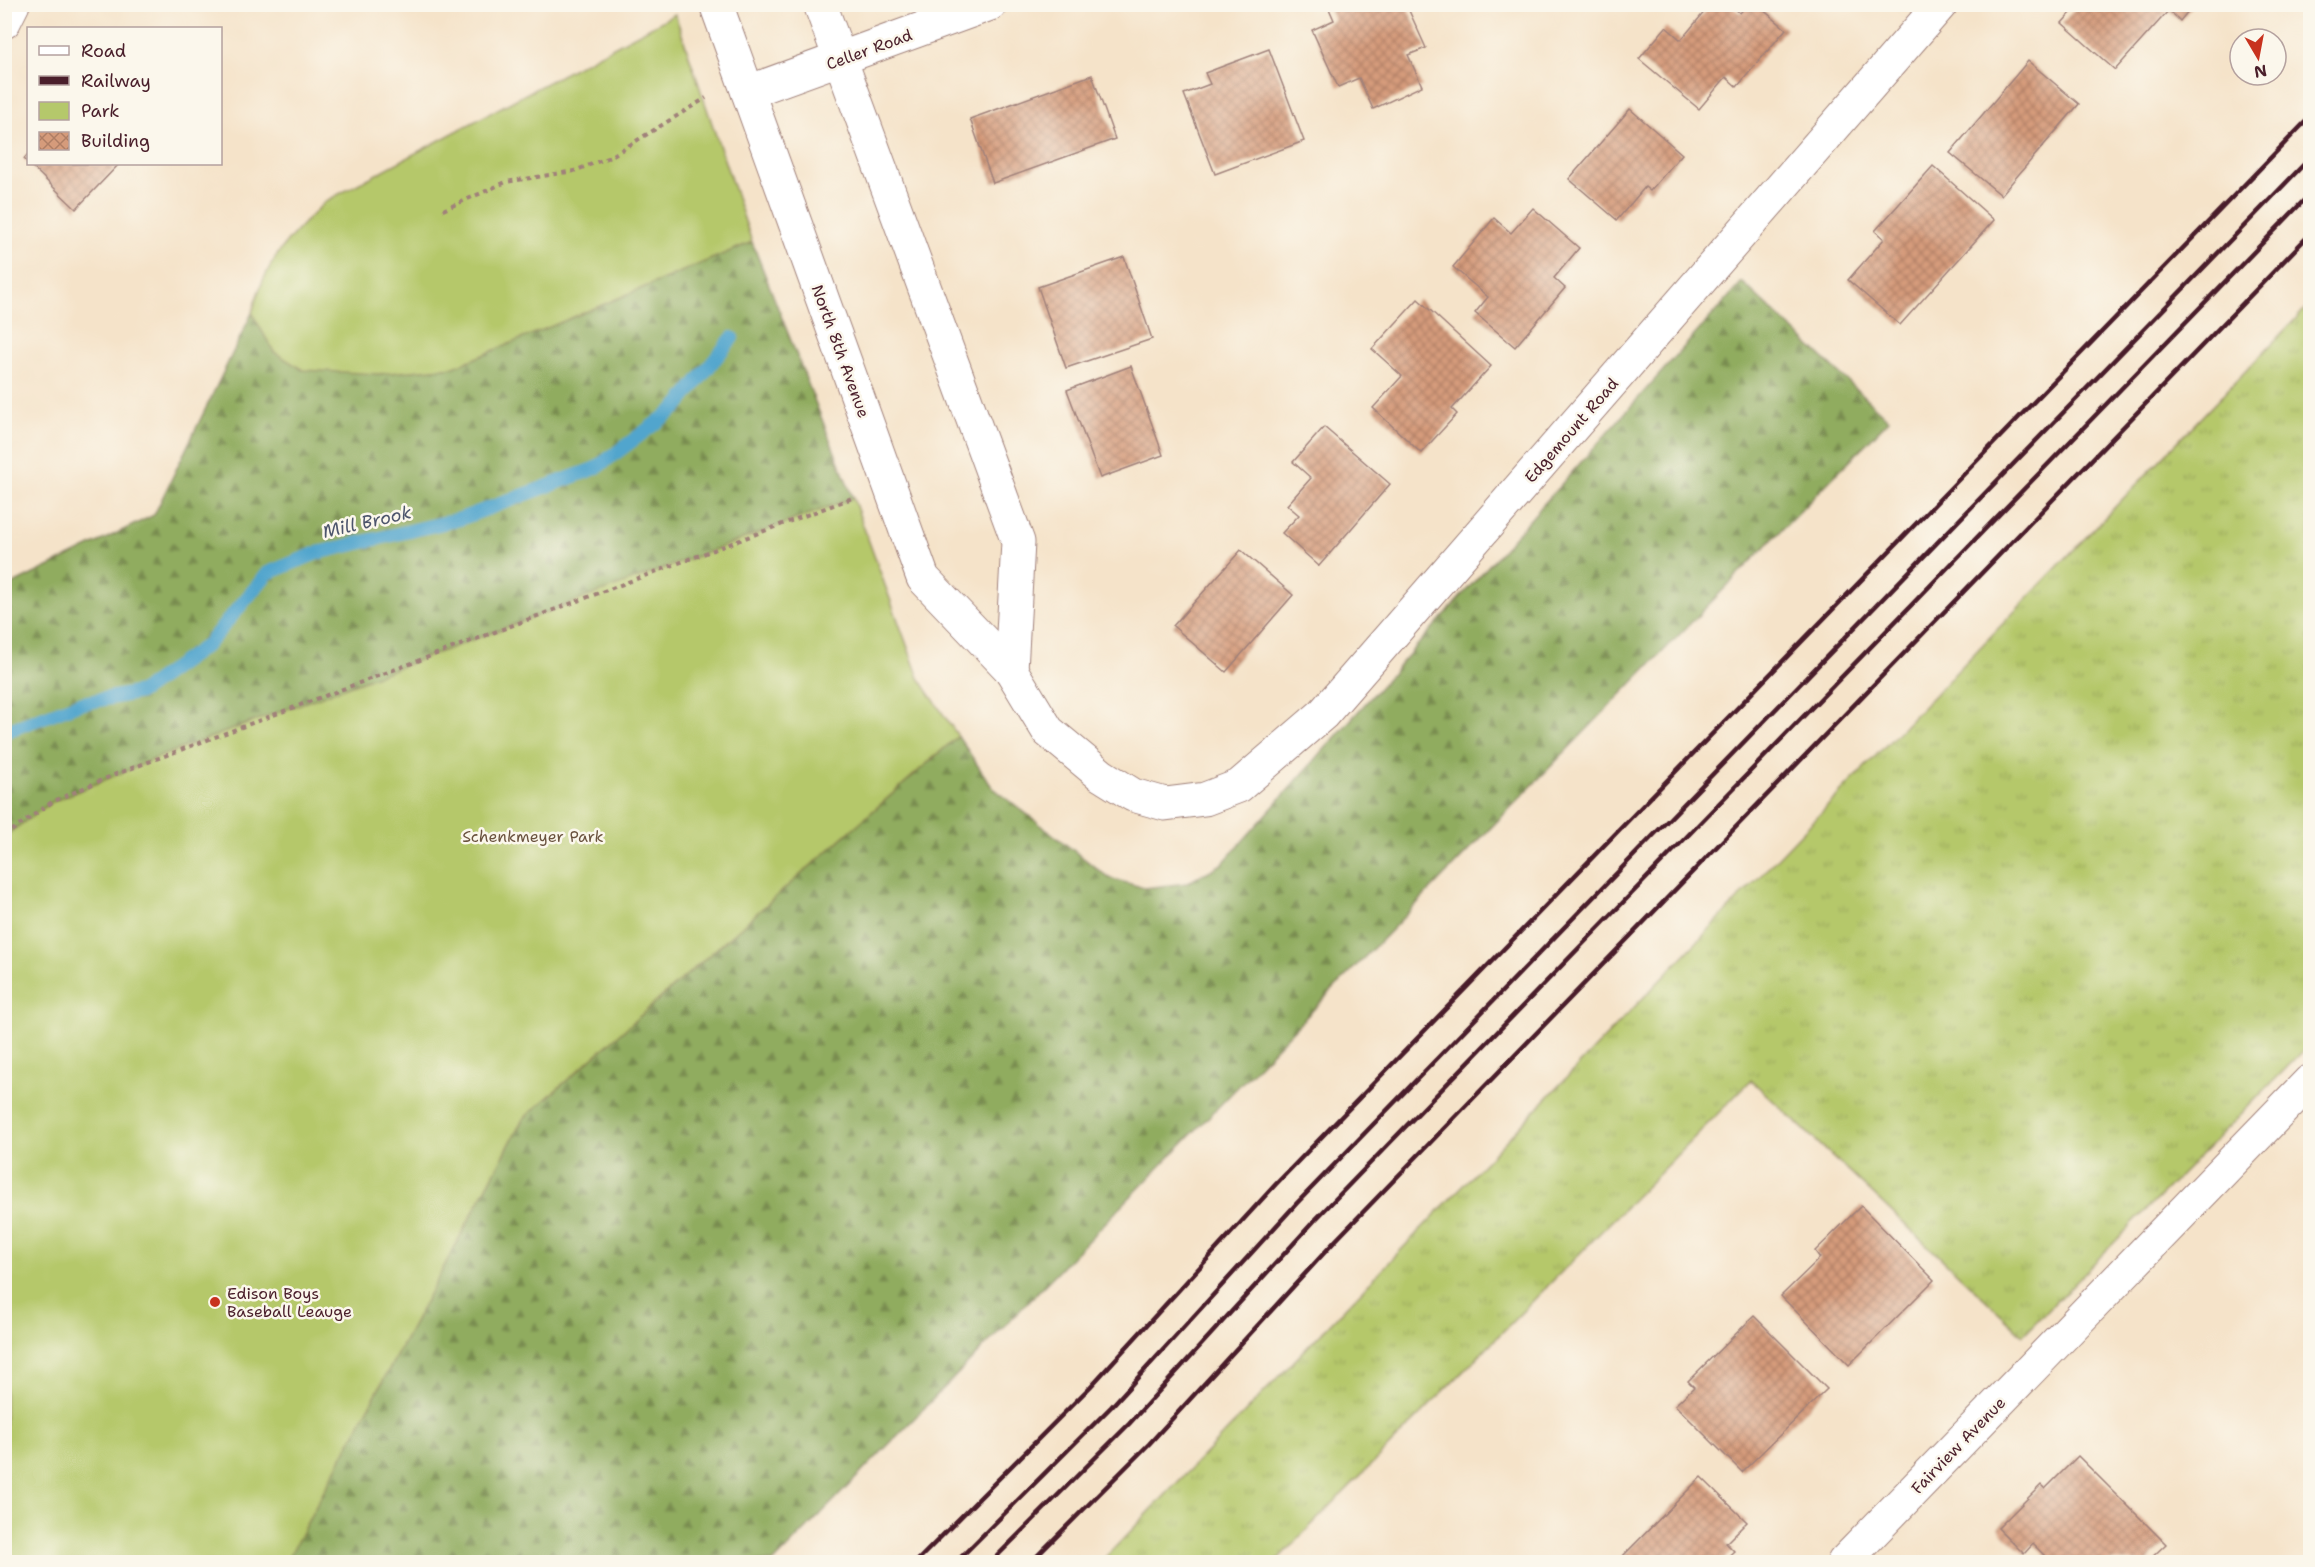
<svg xmlns="http://www.w3.org/2000/svg" width="2315" height="1567" font-family="'Shantell Sans',sans-serif">
  <defs>
    <pattern id="grass-tufts" width="24" height="20" patternUnits="userSpaceOnUse" patternTransform="scale(1.5)"><rect width="24" height="20" fill="#b5c86b"/><path d="M3 7l-1-3M5 7V3M7 7l1-3M15 17l-1-3M17 17v-4M19 17l1-3" fill="none" stroke="#9dab5d"/></pattern>
    <pattern id="forest-firs" width="22" height="20" patternUnits="userSpaceOnUse" patternTransform="scale(1.5)"><rect width="22" height="20" fill="#90ac5f"/><path d="M5 1l3.5 6h-7zM16 11l3.5 6h-7z" fill="#788b4f"/></pattern>
    <pattern id="building-cross-hatch" width="8" height="8" patternUnits="userSpaceOnUse" patternTransform="scale(1.5)"><rect width="8" height="8" fill="#d59b7b"/><path d="M0 0l8 8M0 8l8-8" fill="none" stroke="#af7e65"/></pattern>
  </defs>
  <rect width="100%" height="100%" fill="#fbf7ec"/>
  <filter id="ink" filterUnits="userSpaceOnUse"><feTurbulence type="fractalNoise" baseFrequency=".0167" numOctaves="2"/><feDisplacementMap in="SourceGraphic" scale="12" xChannelSelector="R" yChannelSelector="G"/><feConvolveMatrix kernelMatrix="1 2 1 2 8 2 1 2 1" color-interpolation-filters="sRGB"/></filter>
  <filter id="wash" filterUnits="userSpaceOnUse"><feTurbulence type="fractalNoise" baseFrequency=".008" numOctaves="4" result="noise"/><feDisplacementMap in="SourceGraphic" scale="24" xChannelSelector="R" yChannelSelector="G"/><feGaussianBlur stdDeviation="1.35" result="paint"/><feColorMatrix in="noise" values="0 0 0 0 0 0 0 0 0 0 0 0 0 0 0 0 0 1.4 0 .05"/><feComposite in="paint" operator="in"/></filter>
  <g filter="url(#wash)">
    <rect width="100%" height="100%" fill="#f5e3c9"/>
    <!-- grass -->
    <polygon fill="url(#grass-tufts)" stroke="#80744b" stroke-width="1.5" points="2310,304 2310,1044 2023,1335 1751,1080 1275,1562 1101,1562"/>
    <!-- forest -->
    <g fill="url(#forest-firs)" stroke="#6d6645" stroke-width="1.5">
      <polygon points="752,242 853,498 164,755 52,802 5,836 5,588 154,515 252,313 274,352 378,374 454,367"/>
      <polygon points="1742,282 1889,420 774,1562 286,1562 523,1119 958,736 992,787 1109,878 1145,888 1187,883 1222,864"/>
    </g>
    <!-- park -->
    <g fill="#b5c86b" stroke="#80744b" stroke-width="1.5">
      <path d="M675 14 752 242 454 367 378 374 303 370 274 352 252 313C265 261 288 238 326 201Z"/>
      <polygon points="853,498 919,678 958,736 523,1119 286,1562 5,1562 5,836 52,802 164,755"/>
    </g>
    <g fill="none" stroke-linecap="round" stroke-linejoin="round">
      <!-- stream -->
      <polyline stroke="#51a5cd" stroke-width="14" points="4,732 78,704 141,692 207,645 268,573 317,553 460,519 596,468 676,408 732,338"/>
    </g>
    <g id="blocks">
      <!-- building -->
      <g fill="url(#building-cross-hatch)">
        <polygon points="169,4 199,4 198,11"/>
        <polygon points="1327,4 1406,4 1426,48 1408,55 1422,86 1373,109 1359,78 1338,87 1312,30 1334,20"/>
        <polygon points="1711,4 1729,4 1740,13 1748,4 1756,4 1786,29 1737,87 1726,77 1699,109 1639,59 1666,27 1681,40"/>
        <polygon points="2079,4 2194,4 2180,21 2169,10 2115,70 2062,23"/>
        <polygon points="1269,49 1304,141 1215,174 1184,94 1210,84 1205,73"/>
        <polygon points="2028,61 2079,104 2001,195 1950,153"/>
        <polygon points="1092,75 1115,139 993,183 970,119"/>
        <polygon points="1630,109 1682,154 1650,191 1645,187 1617,220 1569,179"/>
        <polygon points="28,154 28,164 119,164 76,209 24,159"/>
        <polygon points="1933,166 1994,220 1900,325 1848,280 1884,239 1875,231"/>
        <polygon points="1533,208 1579,248 1554,278 1565,288 1515,347 1475,313 1488,297 1453,267 1494,218 1511,233"/>
        <polygon points="1124,257 1152,339 1066,368 1038,287"/>
        <polygon points="1418,299 1491,366 1452,409 1457,414 1421,453 1373,408 1402,376 1372,349"/>
        <polygon points="1131,366 1163,455 1100,478 1067,390"/>
        <polygon points="1324,427 1390,484 1319,566 1282,533 1299,515 1287,505 1311,478 1293,462"/>
        <polygon points="1241,550 1293,595 1226,672 1173,626"/>
        <polygon points="1861,1206 1934,1280 1849,1365 1781,1296 1820,1258 1815,1251"/>
        <polygon points="1754,1316 1827,1389 1742,1472 1675,1405 1694,1387 1688,1381"/>
        <polygon points="2078,1456 2166,1544 2147,1562 2051,1562 2033,1544 2024,1554 1998,1528 2041,1485 2045,1489"/>
        <polygon points="1701,1477 1747,1522 1726,1543 1734,1551 1722,1562 1617,1562"/>
      </g>
    </g>
  </g>
  <g filter="url(#ink)">
    <use href="#blocks" fill-opacity="0" stroke="#a0817a" stroke-width="1.5"/>
    <g fill="none" stroke-linecap="round" stroke-linejoin="round">
      <defs>
        <g id="minor">
          <polyline points="716,4 923,578 1011,670 1048,731 1101,775 1133,795 1165,804 1205,799 1239,786 1323,714 1941,4"/>
          <polyline points="820,4 1018,542 1011,670"/>
          <polyline points="4,22 13,4"/>
          <polyline points="748,92 990,4"/>
          <polyline points="1844,1562 2310,1081"/>
        </g>
      </defs>
      <!-- minor casing -->
      <use href="#minor" stroke="#a0817a" stroke-width="35"/>
      <!-- path -->
      <g stroke="#a0817a" stroke-width="4" stroke-dasharray="4.5 4.5" stroke-linecap="butt">
        <polyline points="443,210 506,182 574,171 610,157 706,98"/>
        <polyline points="4,836 52,802 111,776 852,498"/>
      </g>
      <!-- minor -->
      <use href="#minor" stroke="#fff" stroke-width="33"/>
      <!-- rail -->
      <g stroke="#4a1f2b" stroke-width="4.5">
        <polyline points="916,1562 1090,1387 1276,1184 2310,117"/>
        <polyline points="956,1562 1111,1407 1297,1203 2310,158"/>
        <polyline points="991,1562 1129,1424 1315,1220 2310,194"/>
        <polyline points="1031,1562 1149,1444 1336,1240 2310,234"/>
      </g>
    </g>
  </g>
  <!-- markers -->
  <circle fill="#c8321e" stroke="#fbf7ec" stroke-width="2" cx="215" cy="1302" r="6"/>
  <g text-anchor="middle" stroke-width="5" stroke-linejoin="round" paint-order="stroke">
    <!-- street labels -->
    <g font-size="16" fill="#4a1f2b" stroke="#fbf7ec">
      <text transform="translate(869 49) rotate(-20)" y="6">Celler Road</text>
      <text transform="translate(841 351) rotate(70)" y="6">North 8th Avenue</text>
      <text transform="translate(1571 430) rotate(-49)" y="6">Edgemount Road</text>
      <text transform="translate(1958 1445) rotate(-46)" y="6">Fairview Avenue</text>
    </g>
    <!-- park labels -->
    <g font-size="16" fill="#6a523e" stroke="#fbf7ec">
      <text x="533" y="842">Schenkmeyer Park</text>
    </g>
    <!-- poi labels -->
    <g font-size="16" fill="#4a1f2b" stroke="#fbf7ec" text-anchor="start">
      <text x="227" y="1299">Edison Boys<tspan x="227" dy="18">Baseball Leauge</tspan></text>
    </g>
    <!-- water labels -->
    <g font-size="18" font-style="italic" fill="#4d556c" stroke="#fbf7ec">
      <text transform="translate(367 522) rotate(-13)" y="6">Mill Brook</text>
    </g>
  </g>
  <!-- margin -->
  <rect width="2315" height="1567" fill="none" stroke="#fbf7ec" stroke-width="24"/>
  <!-- legend -->
  <rect x="27" y="27" width="195" height="138" fill="#fbf7ec" stroke="#b4a19f" stroke-width="1.5"/>
  <rect x="39" y="46" width="30" height="9" fill="#ffffff" stroke="#b4a19f" stroke-width="1.5"/>
  <text x="81" y="57" font-size="18" fill="#4a1f2b">Road</text>
  <rect x="39" y="76" width="30" height="9" fill="#4a1f2b" stroke="#b4a19f" stroke-width="1.5"/>
  <text x="81" y="87" font-size="18" fill="#4a1f2b">Railway</text>
  <rect x="39" y="102" width="30" height="18" fill="#b5c86b" stroke="#b4a19f" stroke-width="1.5"/>
  <text x="81" y="117" font-size="18" fill="#4a1f2b">Park</text>
  <rect x="39" y="132" width="30" height="18" fill="url(#building-cross-hatch)" stroke="#b4a19f" stroke-width="1.5"/>
  <text x="81" y="147" font-size="18" fill="#4a1f2b">Building</text>
  <!-- north arrow -->
  <g transform="translate(2258 57) rotate(170)"><circle r="28" fill="#fbf7ec" stroke="#b4a19f" stroke-width="1.5"/>
  <path d="M0-4.5L10 22L0 15L-10 22Z" fill="#c8321e"/>
  <text y="-9" font-size="16" font-weight="bold" text-anchor="middle" fill="#4a1f2b">N</text>
  </g>
</svg>
